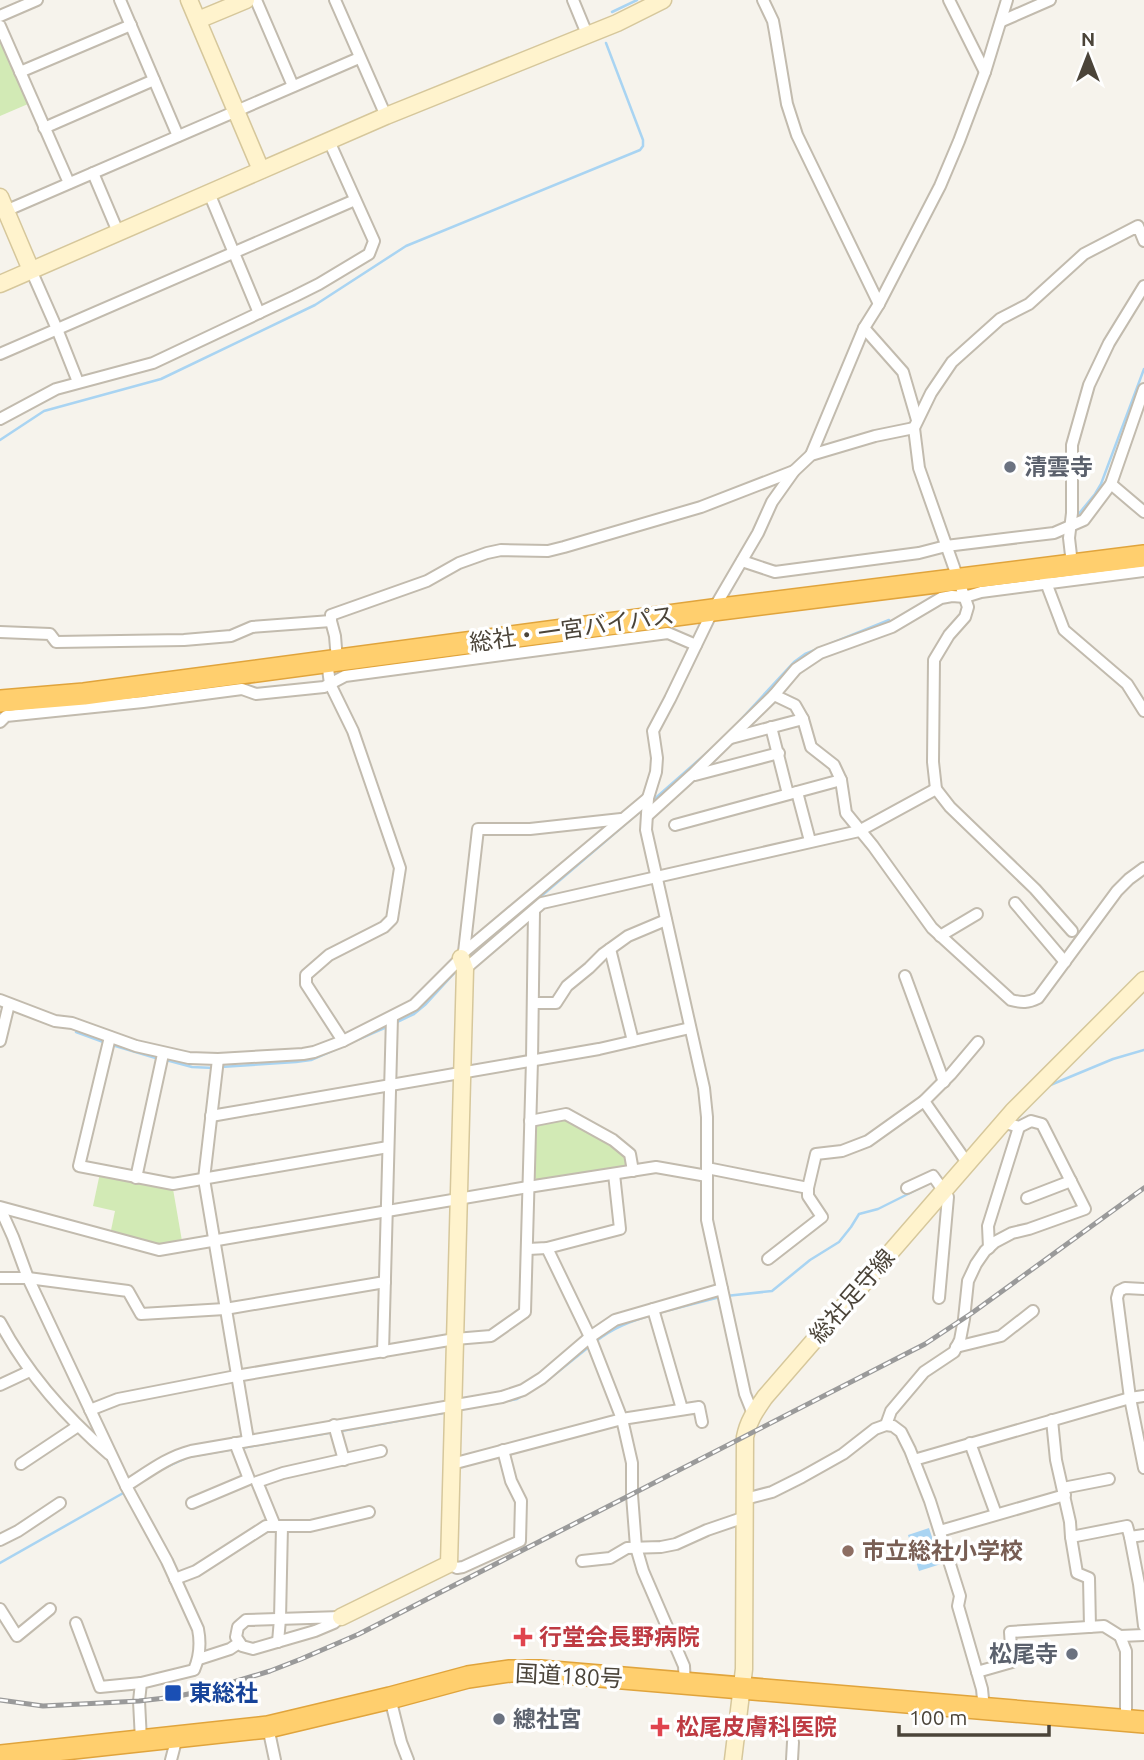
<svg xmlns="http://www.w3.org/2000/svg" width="1144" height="1760" font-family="Ubuntu,'Noto Sans JP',sans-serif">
  <rect width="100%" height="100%" fill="#f6f3ec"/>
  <!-- green -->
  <g fill="#d2eab5">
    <polygon points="0,37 28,104 0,116"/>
    <polygon points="567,1119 574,1121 627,1154 630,1165 627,1168 539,1181 535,1178 536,1125"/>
    <polygon points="100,1173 173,1189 182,1241 157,1245 110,1235 115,1211 93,1206"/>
  </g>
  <!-- water -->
  <polygon fill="#a9d4f2" points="929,1528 941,1564 919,1571 908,1535"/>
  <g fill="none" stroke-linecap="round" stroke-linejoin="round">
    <!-- stream -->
    <g stroke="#a9d4f2" stroke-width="2.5">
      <polyline points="612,12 637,0"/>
      <polyline points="0,440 44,411 161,379 315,305 406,246 640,150 643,146 643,140 606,43"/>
      <polyline points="1077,516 1095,494 1101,484 1144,369"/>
      <polyline points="734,727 794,662 805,654 889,620"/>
      <polyline points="651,802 709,751"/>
      <polyline points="468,959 643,809"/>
      <polyline points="395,1023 414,1014 426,1004 458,969"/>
      <polyline points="76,1032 106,1043"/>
      <polyline points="350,1043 389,1026"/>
      <polyline points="112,1045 159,1059"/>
      <polyline points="166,1060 192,1067 214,1068"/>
      <polyline points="221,1067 296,1062 311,1060 341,1047"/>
      <polyline points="1048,1086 1113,1059 1144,1050"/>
      <polyline points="1014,1118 1017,1119 1029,1106"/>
      <polyline points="726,1296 772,1291 810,1260 839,1242 851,1227 859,1214 878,1209 930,1183"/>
      <polyline points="658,1313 720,1297"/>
      <path d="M595 1342C612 1328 631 1321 652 1315"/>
      <polyline points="549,1379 590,1346"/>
      <polyline points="458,1410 517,1399 544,1383"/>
      <polyline points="341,1431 448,1412"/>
      <polyline points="241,1448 334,1432"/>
      <polyline points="166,1467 188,1457 234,1449"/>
      <polyline points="0,1563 125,1492"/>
    </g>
    <defs>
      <g id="street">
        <polyline points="120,0 178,136"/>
        <polyline points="256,0 293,86"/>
        <polyline points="335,0 386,116"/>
        <polyline points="573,0 587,34"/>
        <polyline points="763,0 773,21 775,32 787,104 797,135 879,304"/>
        <polyline points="949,0 985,72"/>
        <polyline points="0,16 37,0"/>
        <polyline points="1002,21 1050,0"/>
        <polyline points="0,26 69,183"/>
        <polyline points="20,72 131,25"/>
        <polyline points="44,128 154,80"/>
        <polyline points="93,173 118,232"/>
        <polyline points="209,193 259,313"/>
        <polyline points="3,212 359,58"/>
        <polyline points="31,270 57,329 78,382"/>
        <polyline points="864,328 903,372 917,420"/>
        <polyline points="0,354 355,200"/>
        <polyline points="0,419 56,389 153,363 295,296 319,284 369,254 374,241 329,141"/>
        <polyline points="811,455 864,328 879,304 940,186 959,141 985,72 1007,0"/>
        <polyline points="1111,484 1144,512"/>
        <polyline points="742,561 775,572 919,553 946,546 1054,533 1084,520 1111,484 1144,389"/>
        <polyline points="1072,564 1069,538 1072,513 1072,445 1089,385 1109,343 1144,286"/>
        <polyline points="1045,580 1064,630 1127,684 1144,711"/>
        <polyline points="0,632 50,634 56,642 184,640 231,636 252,627 331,621"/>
        <polyline points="337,660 335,636 331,621 331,615 427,581 459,563 487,553 501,550 548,551 564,547 701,507 794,471"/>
        <polyline points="327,661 330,684 353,731 400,868 392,919 384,927 329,955 306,975 306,984 343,1041"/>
        <path d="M774 695 795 705 803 719 811 747 834 765 841 780 846 813 873 846 932 928 1011 1000C1022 1003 1028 1003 1038 998L1117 891 1129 879 1144 868"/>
        <polyline points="0,722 6,716 143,702 242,689 256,694 324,687 345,676 668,633 696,645"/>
        <polyline points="771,727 788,794"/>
        <polyline points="731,738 803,719"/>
        <polyline points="695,775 779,753"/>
        <polyline points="797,792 810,841"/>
        <polyline points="648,815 692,775 774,695 796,669 820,653 892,627 941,598 952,596 965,597 981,592 1144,571"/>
        <polyline points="675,825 841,780"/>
        <polyline points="1015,903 1065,962"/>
        <polyline points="1072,931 1035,889 950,807 936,789 933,762 934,660 949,635 965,617 968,607 919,468 914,428 931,393 952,362 1000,319 1029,304 1084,254 1138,226 1144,241"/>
        <polyline points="940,936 977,914"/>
        <polyline points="610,949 633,1041"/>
        <polyline points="464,952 478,829 530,829 621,819"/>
        <polyline points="465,969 542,903 859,831 936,789"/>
        <polyline points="905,976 944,1082"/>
        <polyline points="0,1000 55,1021 72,1023 136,1046 189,1058 218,1059 303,1054 314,1052 343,1041 414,1005 461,958 464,952 648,798"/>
        <polyline points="533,1003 556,1003 567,986 589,968 603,954 628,936 666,920"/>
        <polyline points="110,1037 79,1166 173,1184 388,1147"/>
        <polyline points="0,1041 9,1004"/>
        <polyline points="218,1059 204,1179 248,1440"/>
        <polyline points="924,1101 968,1164"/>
        <polyline points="211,1116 599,1049 690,1028"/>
        <polyline points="530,1121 566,1114 613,1140 630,1154 633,1171"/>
        <polyline points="707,1168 808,1188"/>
        <polyline points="136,1178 163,1054"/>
        <polyline points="907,1188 933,1176 948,1197 939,1298"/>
        <polyline points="1027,1198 1071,1181"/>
        <polyline points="0,1207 159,1250 528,1187 656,1167 707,1176"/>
        <path d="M0 1208 13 1237 28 1278 126 1486 167 1561 198 1629C201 1644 200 1656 194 1670L141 1683 139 1701 141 1740"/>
        <polyline points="989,1248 988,1226 1019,1127"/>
        <polyline points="528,1249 547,1248 620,1229 614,1174"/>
        <polyline points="768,1259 822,1217 808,1196 808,1188 816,1154 842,1151 868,1141 924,1101 951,1074 978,1042"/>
        <polyline points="0,1278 28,1278 128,1291 141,1314 225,1309 385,1282"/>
        <polyline points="1144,1289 1125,1288 1119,1291 1117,1298 1130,1398 1144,1468"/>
        <polyline points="653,1309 682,1409"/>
        <path d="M0 1322C27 1373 65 1416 109 1454"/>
        <polyline points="956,1347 1001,1336 1033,1311"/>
        <polyline points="383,1352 392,1017"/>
        <polyline points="0,1385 30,1371"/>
        <polyline points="90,1410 118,1399 236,1376 455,1339 491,1336 525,1312 532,1060 534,911"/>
        <polyline points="753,1414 745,1394 707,1220 707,1117 704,1088 646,830 648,798 656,772 657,758 653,731 670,699 713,610 758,533 772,502 794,471 811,455 875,436 914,428"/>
        <polyline points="1052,1420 1056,1460 1070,1522 1071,1537 1077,1573 1089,1578 1090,1627"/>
        <polyline points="334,1425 344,1460"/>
        <polyline points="886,1425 891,1411 924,1372 954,1352 960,1340 964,1319 968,1281 976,1264 985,1251 995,1242 1012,1233 1029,1229 1085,1209 1042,1124 1031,1121 1019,1127 1003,1122"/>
        <polyline points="970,1443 996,1514"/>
        <polyline points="914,1460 1130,1398 1144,1396"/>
        <polyline points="21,1464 78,1426"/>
        <polyline points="452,1464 622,1419 590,1337 547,1248"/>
        <path d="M126 1486C147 1473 167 1457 191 1451L502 1397 523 1390 542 1378 590 1337 615 1320 722 1289"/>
        <polyline points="1063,1488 1109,1479"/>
        <polyline points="745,1499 772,1492 802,1477 843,1454 875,1429 886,1425 893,1426 901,1432 910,1450 930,1501 960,1596 958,1606 982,1689 984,1709"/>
        <polyline points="192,1503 249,1479 235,1443"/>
        <polyline points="275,1526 257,1482 283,1473 381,1451"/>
        <polyline points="940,1531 1065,1495"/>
        <polyline points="1144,1535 1130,1537 1139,1584 1144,1626"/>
        <polyline points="1071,1537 1127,1526 1130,1537"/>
        <polyline points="0,1540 18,1531 60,1503"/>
        <polyline points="582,1561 610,1558 627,1548 661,1547 676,1544 707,1530 745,1517"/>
        <polyline points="449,1564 457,1568 463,1567 520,1541 521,1501 511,1481 503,1450"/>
        <polyline points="175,1579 196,1571 266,1526 310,1526 369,1512"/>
        <polyline points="0,1609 17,1636 50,1609"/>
        <polygon points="341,1617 334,1623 315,1631 253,1649 242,1646 236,1637 238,1627 246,1620"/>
        <polyline points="76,1623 100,1687 141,1683"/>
        <polyline points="278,1642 280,1619 282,1526"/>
        <polyline points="199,1659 230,1649 239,1643"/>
        <polyline points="977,1672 1012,1662 1010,1632 1104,1626 1120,1636"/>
        <polyline points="685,1684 684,1666 643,1571 636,1547 632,1495 632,1463 622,1419 699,1407 702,1422"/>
        <polyline points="390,1698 401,1742 408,1760"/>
        <polyline points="1126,1720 1126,1651 1120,1636 1144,1635"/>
        <polyline points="268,1727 275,1760"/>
        <polyline points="171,1760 177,1737"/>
        <polyline points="792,1760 793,1742"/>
      </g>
      <g id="secondary">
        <polyline points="189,0 261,170"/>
        <polyline points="198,20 246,0"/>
        <polyline points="0,197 31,270"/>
        <polyline points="0,284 386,116 617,23 663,0"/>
        <polyline points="341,1617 449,1564 465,969 461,958"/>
        <path d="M733 1760 744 1669 745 1437C748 1421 756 1410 765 1397L1013 1111 1144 980"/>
      </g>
      <g id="highway">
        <polyline points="0,701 84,694 713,610 1144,556"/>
        <polyline points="0,1756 268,1727 390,1698 468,1677 510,1671 540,1671 1144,1722"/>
      </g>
    </defs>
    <!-- street casing -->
    <use href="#street" stroke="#c2bbae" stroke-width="14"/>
    <!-- secondary casing -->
    <use href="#secondary" stroke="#d6c79b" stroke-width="19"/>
    <!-- highway casing -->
    <use href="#highway" stroke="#e0a43c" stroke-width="24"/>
    <!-- street -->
    <use href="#street" stroke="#fff" stroke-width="10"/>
    <!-- secondary -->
    <use href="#secondary" stroke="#fff3cd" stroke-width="16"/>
    <!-- highway -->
    <use href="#highway" stroke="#ffcf6e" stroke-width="21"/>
    <defs>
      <polyline id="rail" points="0,1700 43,1706 139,1701 174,1697 207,1690 270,1671 301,1659 359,1634 925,1344 972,1313 1144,1188"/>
    </defs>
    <!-- rail casing -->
    <use href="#rail" stroke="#9a9a9a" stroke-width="5"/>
    <!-- rail -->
    <use href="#rail" stroke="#fff" stroke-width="2.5" stroke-dasharray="8" stroke-linecap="butt"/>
  </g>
  <!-- markers -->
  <g fill="#6b7280" stroke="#fff" stroke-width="2.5">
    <circle cx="1010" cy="467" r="7"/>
    <circle cx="1072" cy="1654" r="7"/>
    <circle cx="499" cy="1719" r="7"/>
  </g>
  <circle fill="#8d6e63" stroke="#fff" stroke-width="2.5" cx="848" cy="1551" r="7"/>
  <g fill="#e0444e" stroke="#fff" stroke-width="2.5">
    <path d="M519.5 1626.5h7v7h7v7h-7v7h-7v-7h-7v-7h7z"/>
    <path d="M656.5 1716.5h7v7h7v7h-7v7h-7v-7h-7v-7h7z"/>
  </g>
  <rect fill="#1a4fb4" stroke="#fff" stroke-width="2.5" x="164" y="1684" width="18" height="18" rx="3.5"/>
  <g text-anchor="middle" stroke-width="7" stroke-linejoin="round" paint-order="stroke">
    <!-- worship labels -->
    <g font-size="23" font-weight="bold" fill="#5b616d" stroke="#fff" text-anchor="start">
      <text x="1024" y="475">清雲寺</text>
      <text x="1058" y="1662" text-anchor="end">松尾寺</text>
      <text x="513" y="1727">總社宮</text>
    </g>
    <!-- street labels -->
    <g font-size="23" fill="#4b4439" stroke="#fff">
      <text transform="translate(572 629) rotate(-8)" y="8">総社・一宮バイパス</text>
      <text transform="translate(852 1296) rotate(-49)" y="8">総社足守線</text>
      <text transform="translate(569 1676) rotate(3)" y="8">国道180号</text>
    </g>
    <!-- education labels -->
    <g font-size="23" font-weight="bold" fill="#785e54" stroke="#fff" text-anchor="start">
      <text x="862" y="1559">市立総社小学校</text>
    </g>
    <!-- health labels -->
    <g font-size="23" font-weight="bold" fill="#be3a42" stroke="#fff" text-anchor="start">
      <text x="539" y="1645">行堂会長野病院</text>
      <text x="676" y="1735">松尾皮膚科医院</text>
    </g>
    <!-- transit labels -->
    <g font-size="23" font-weight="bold" fill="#164399" stroke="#fff" text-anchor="start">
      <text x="189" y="1701">東総社</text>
    </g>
  </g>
  <!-- north arrow -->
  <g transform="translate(1088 56)" stroke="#ffffff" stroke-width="5" paint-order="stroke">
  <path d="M0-5L12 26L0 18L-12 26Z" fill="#4b4439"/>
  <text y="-10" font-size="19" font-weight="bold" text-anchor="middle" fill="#4b4439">N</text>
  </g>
  <!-- scale -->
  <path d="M899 1725v10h150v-10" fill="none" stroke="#4b4439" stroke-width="3.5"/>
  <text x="909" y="1725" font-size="21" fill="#4b4439" stroke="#ffffff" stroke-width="5" paint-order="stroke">100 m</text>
</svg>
